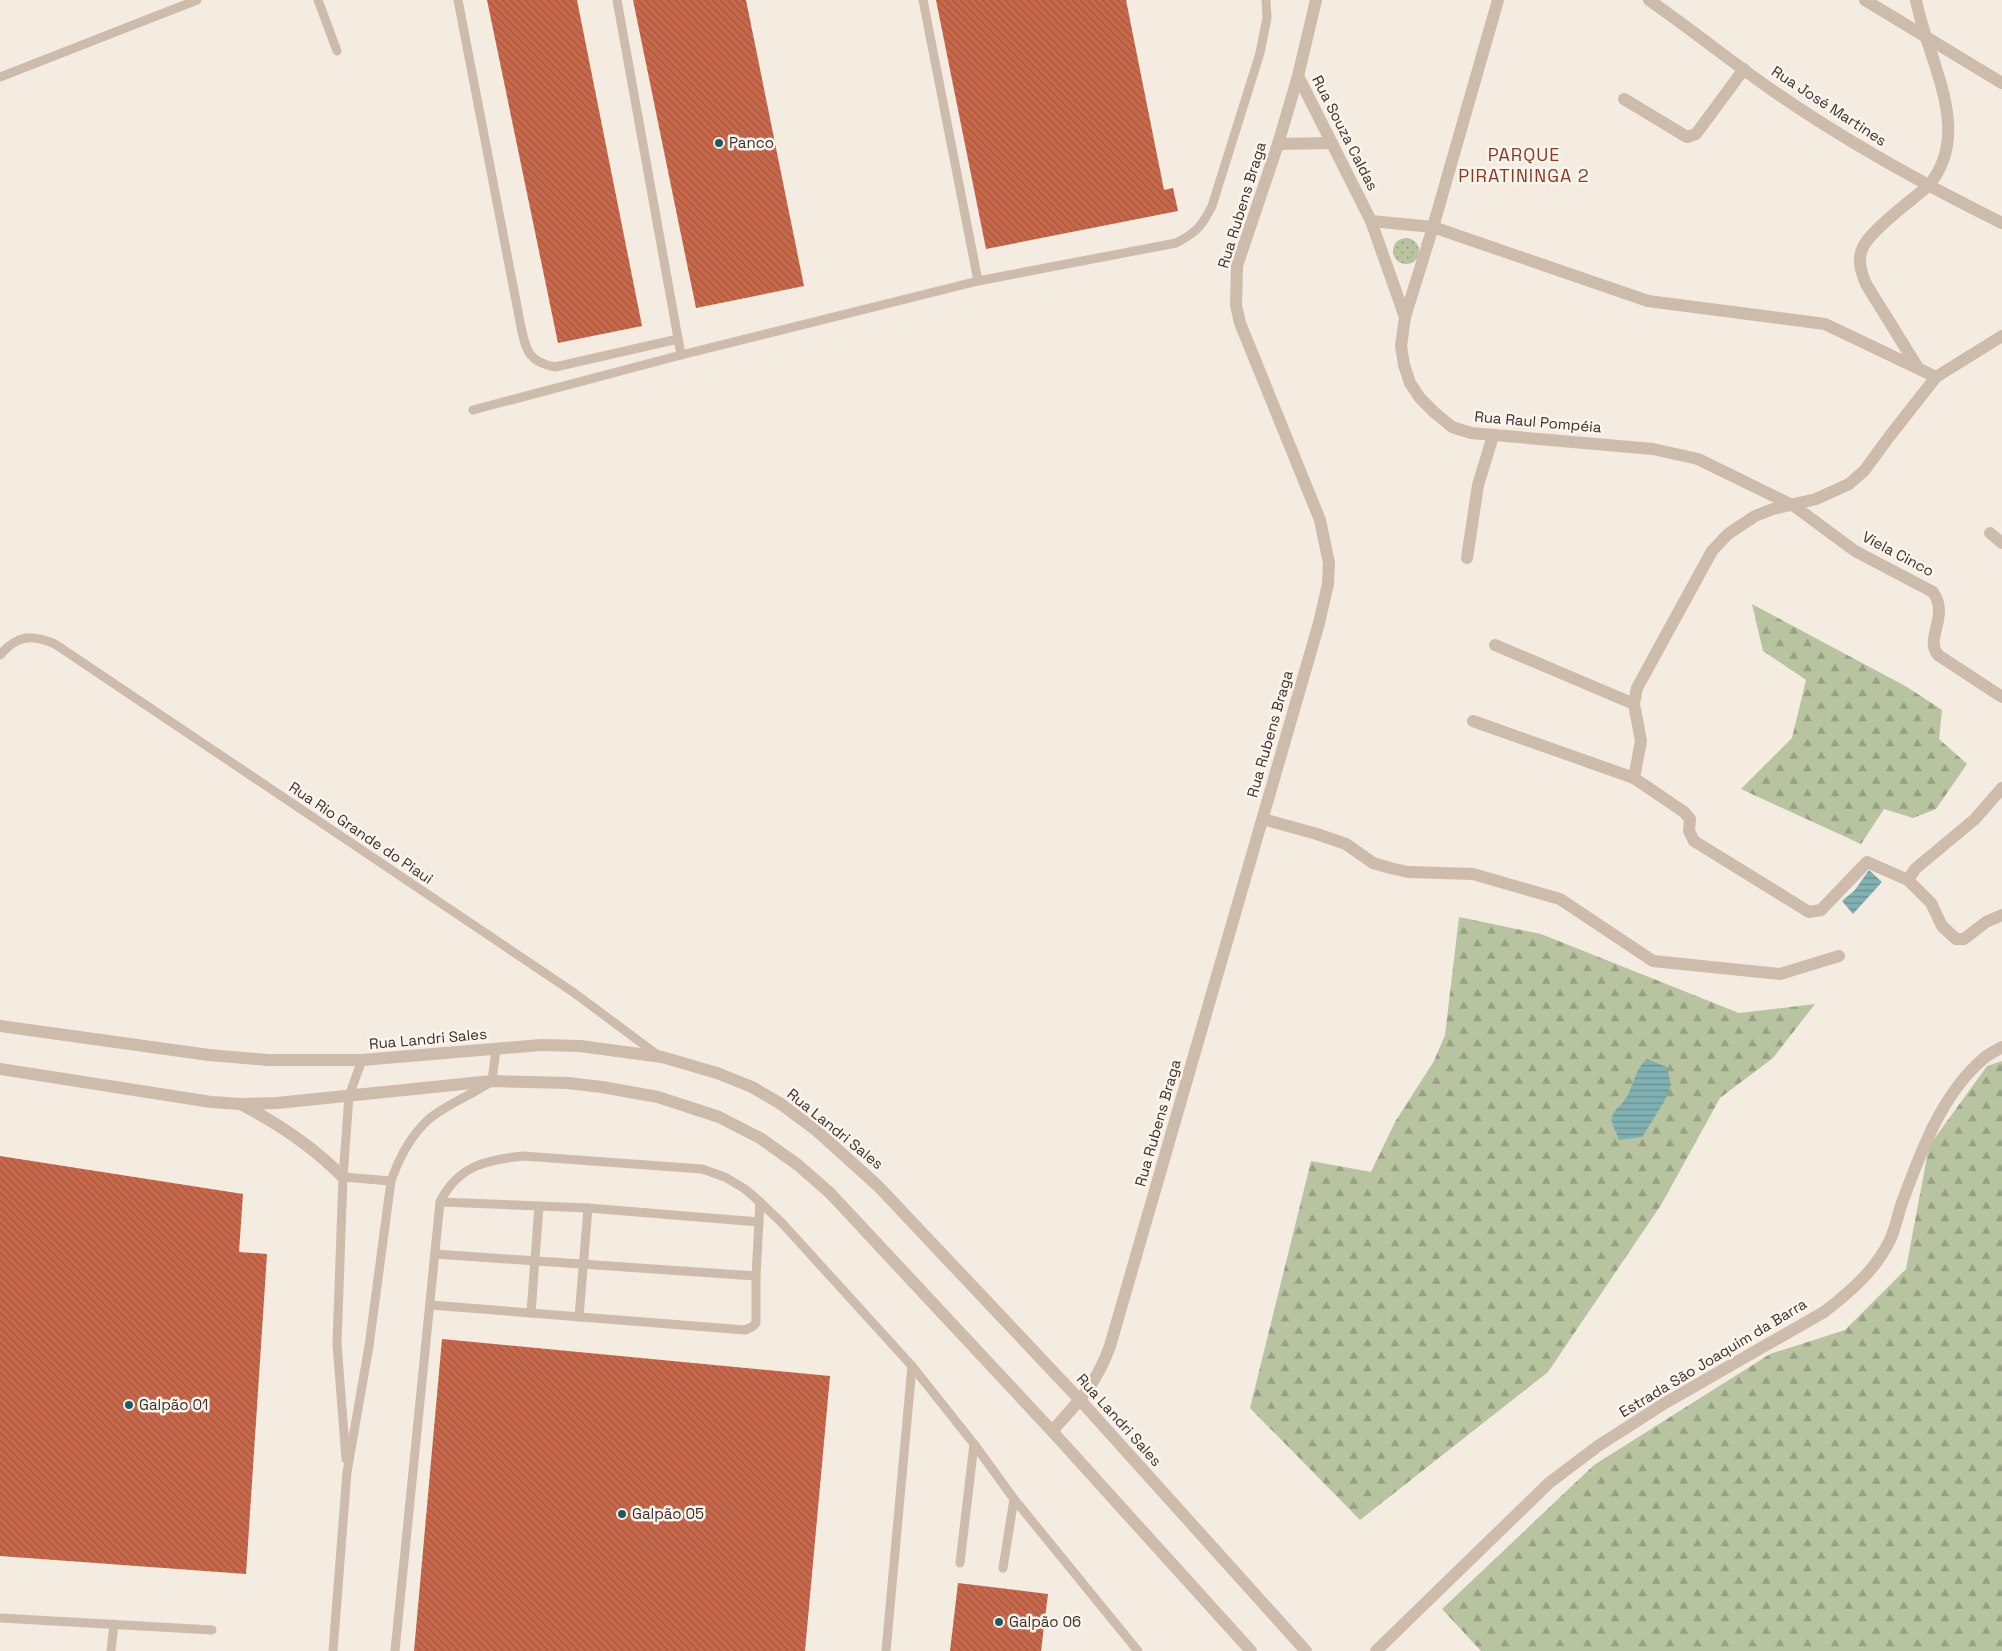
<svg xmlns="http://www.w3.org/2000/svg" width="2002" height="1651" font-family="'Space Grotesk',sans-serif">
  <defs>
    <pattern id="forest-firs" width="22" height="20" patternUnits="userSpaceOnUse" patternTransform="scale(1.25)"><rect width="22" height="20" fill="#b8c4a0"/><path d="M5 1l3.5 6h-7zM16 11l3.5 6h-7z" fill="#97a083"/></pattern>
    <pattern id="garden-dots" width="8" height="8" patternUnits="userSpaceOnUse" patternTransform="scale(1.25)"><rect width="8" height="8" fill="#b8c4a0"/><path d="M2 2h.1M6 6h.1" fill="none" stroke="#97a083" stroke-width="1.8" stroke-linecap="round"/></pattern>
    <pattern id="water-rules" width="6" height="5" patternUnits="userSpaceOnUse" patternTransform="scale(1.25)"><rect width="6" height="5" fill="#7fb0b2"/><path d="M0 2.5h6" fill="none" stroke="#699091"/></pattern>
    <pattern id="building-back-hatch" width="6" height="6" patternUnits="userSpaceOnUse" patternTransform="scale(1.25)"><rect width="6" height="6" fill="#c8694b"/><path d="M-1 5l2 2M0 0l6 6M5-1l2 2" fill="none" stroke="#a4573f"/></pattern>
  </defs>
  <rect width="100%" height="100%" fill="#f4ebe1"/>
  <!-- forest -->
  <g fill="url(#forest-firs)">
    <polygon points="1752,604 1907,687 1942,710 1939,739 1967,764 1936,809 1913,818 1884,809 1861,844 1741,789 1792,738 1806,680 1763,651"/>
    <polygon points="1459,917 1541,934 1739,1013 1815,1004 1773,1058 1720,1098 1661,1205 1548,1372 1360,1520 1250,1408 1311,1161 1371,1172 1395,1122 1434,1061 1445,1035"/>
    <polygon points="2002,1061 2002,1651 1481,1651 1442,1609 1594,1465 1770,1354 1845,1330 1906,1269 1929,1146 1987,1066"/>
  </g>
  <!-- garden -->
  <circle fill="url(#garden-dots)" cx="1406" cy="251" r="13"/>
  <!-- water -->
  <g fill="url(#water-rules)">
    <polygon points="1869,870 1882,882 1853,914 1842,901 1855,890"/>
    <path d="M1647 1059 1667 1067 1671 1085 1664 1102 1642 1137 1619 1140C1617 1134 1613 1127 1612 1121 1611 1111 1619 1108 1624 1101 1634 1088 1634 1070 1647 1059Z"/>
  </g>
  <!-- building -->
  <g fill="url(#building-back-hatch)">
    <polygon points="487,0 577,0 642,326 558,343"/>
    <polygon points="633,0 746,0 804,286 696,308"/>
    <polygon points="936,0 1126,0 1164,190 1173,188 1178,211 986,249"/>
    <polygon points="0,1156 243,1194 239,1252 267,1254 246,1574 0,1556"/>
    <polygon points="442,1339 830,1376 805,1651 414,1651"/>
    <polygon points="958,1583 1048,1594 1041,1651 950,1651"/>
  </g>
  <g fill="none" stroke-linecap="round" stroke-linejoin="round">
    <!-- service -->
    <g stroke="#cdbbac" stroke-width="9">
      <polyline points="318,0 337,51"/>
      <path d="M458 0 521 327C526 350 528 362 555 367L678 339"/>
      <polyline points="617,0 681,355"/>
      <polyline points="923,0 978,281"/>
      <polyline points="0,77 197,0"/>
      <path d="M473 410 681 355 978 281 1176 243C1196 233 1202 226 1212 206L1260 53 1267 18 1266 0"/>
      <path d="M0 655C17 635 31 634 55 644L573 992 659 1056"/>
      <polyline points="343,1177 391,1181"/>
      <polyline points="440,1202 588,1208 759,1222"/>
      <polyline points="435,1254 756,1276 760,1202"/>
      <polyline points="430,1305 745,1330 752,1327 756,1323 756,1276"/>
      <polyline points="531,1313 539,1206"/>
      <polyline points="579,1317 588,1208"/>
      <polyline points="346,1459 337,1344 343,1177 349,1096 362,1060"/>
      <polyline points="960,1563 974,1444"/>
      <polyline points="1003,1568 1014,1499"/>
      <polyline points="0,1618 212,1630"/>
      <polyline points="111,1651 114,1624"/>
      <path d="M333 1651 347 1472 369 1346 391 1181C399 1158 410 1136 429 1119 447 1104 472 1095 492 1081L496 1049"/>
      <path d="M395 1651 440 1202C458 1166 485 1160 523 1156L702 1169 725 1177 745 1189 760 1202 782 1223 912 1366 974 1444 1014 1499 1138 1651"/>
      <polyline points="886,1651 912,1366"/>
    </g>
    <!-- minor -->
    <g stroke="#cdbbac" stroke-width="12">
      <path d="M1498 0 1433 227 1405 317 1401 346 1404 365 1410 383 1420 398 1434 412 1452 427 1471 433 1653 449 1698 459 1794 506 1855 551 1933 592C1950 617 1924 638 1938 655L2002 697"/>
      <path d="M1649 0C1691 29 1730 61 1772 90 1845 141 1923 184 2002 223"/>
      <polyline points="1865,0 2002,83"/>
      <path d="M1916 0C1927 60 1975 132 1928 186 1912 200 1871 230 1863 247 1857 259 1861 272 1866 284L1918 368"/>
      <polyline points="1298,76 1371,221 1405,317"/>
      <polyline points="1624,99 1687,137 1696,134 1744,69"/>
      <polyline points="1278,144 1332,143"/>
      <polyline points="1371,221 1433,227 1648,301 1825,324 1936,377"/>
      <polyline points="1990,533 2002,543"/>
      <polyline points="1467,558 1478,485 1493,436"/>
      <polyline points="1495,645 1634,704"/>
      <polyline points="1473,721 1634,778 1684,812 1690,819 1689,831 1694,841 1809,912 1821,910 1867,862 1908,880 1931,903 1942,926 1956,939 1964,939 1986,922 2002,915"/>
      <polyline points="1634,778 1641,741 1634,704 1637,688 1712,551 1728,534 1755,516 1773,509 1816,499 1849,484 1864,471 1889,437 1936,377 2002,336"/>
      <polyline points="1263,819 1317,834 1346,844 1373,863 1390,868 1408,872 1473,874 1560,899 1653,961 1780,974 1839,956"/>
      <polyline points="1908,880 1915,869 1975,819 2002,788"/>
      <path d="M1052 1431C1079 1401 1096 1385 1110 1346L1319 623 1328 584 1329 563 1320 520 1240 323 1236 305 1237 266 1278 144 1298 76 1316 0"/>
      <path d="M1376 1651 1549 1483 1598 1446 1665 1403 1824 1312C1850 1292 1875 1271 1890 1240 1896 1227 1898 1213 1903 1200 1921 1151 1942 1094 1983 1059 1988 1054 1996 1051 2002 1047"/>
    </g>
    <!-- tertiary -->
    <g stroke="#cdbbac" stroke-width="12">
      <polyline points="0,1026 209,1055 268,1060 362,1060 541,1045 580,1046 662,1057 717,1073 752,1087 781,1104 817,1131 878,1186 1080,1400 1306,1651"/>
      <polyline points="0,1069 211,1102 241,1104 277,1103 492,1081 568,1083 602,1087 658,1097 719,1117 760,1138 798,1165 830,1193 1052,1431 1251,1651"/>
      <path d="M244 1106C281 1125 313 1147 343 1177"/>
    </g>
  </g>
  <!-- markers -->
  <g fill="#1f5a5e" stroke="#fbf5ee" stroke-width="2">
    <circle cx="719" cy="143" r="5"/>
    <circle cx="129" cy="1405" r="5"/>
    <circle cx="622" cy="1514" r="5"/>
    <circle cx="999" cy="1622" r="5"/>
  </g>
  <g text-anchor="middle" stroke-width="5" stroke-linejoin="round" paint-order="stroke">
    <!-- street labels -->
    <g font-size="15" fill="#3b302b" stroke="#fbf5ee">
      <text transform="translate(1829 106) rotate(33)" y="5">Rua José Martines</text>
      <text transform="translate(1345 133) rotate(63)" y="5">Rua Souza Caldas</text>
      <text transform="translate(1242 205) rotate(-73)" y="5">Rua Rubens Braga</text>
      <text transform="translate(1538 422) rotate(5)" y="5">Rua Raul Pompéia</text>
      <text transform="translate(1898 554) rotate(28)" y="5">Viela Cinco</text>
      <text transform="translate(1270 734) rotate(-74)" y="5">Rua Rubens Braga</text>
      <text transform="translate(361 833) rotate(34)" y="5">Rua Rio Grande do Piaui</text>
      <text transform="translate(428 1039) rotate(-5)" y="5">Rua Landri Sales</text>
      <text transform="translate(1158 1123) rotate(-74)" y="5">Rua Rubens Braga</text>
      <text transform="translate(835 1129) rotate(39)" y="5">Rua Landri Sales</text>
      <text transform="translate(1713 1358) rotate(-31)" y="5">Estrada São Joaquim da Barra</text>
      <text transform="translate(1119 1420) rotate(48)" y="5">Rua Landri Sales</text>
    </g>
    <!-- poi labels -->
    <g font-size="15" fill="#3b302b" stroke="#fbf5ee" text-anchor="start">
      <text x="729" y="148">Panco</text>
      <text x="139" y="1410">Galpão 01</text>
      <text x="632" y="1519">Galpão 05</text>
      <text x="1009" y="1627">Galpão 06</text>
    </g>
    <!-- quarter labels -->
    <g font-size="18" letter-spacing="1" fill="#8c3b22" stroke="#fbf5ee">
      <text x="1524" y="161">PARQUE<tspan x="1524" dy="21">PIRATININGA 2</tspan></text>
    </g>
  </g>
</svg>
